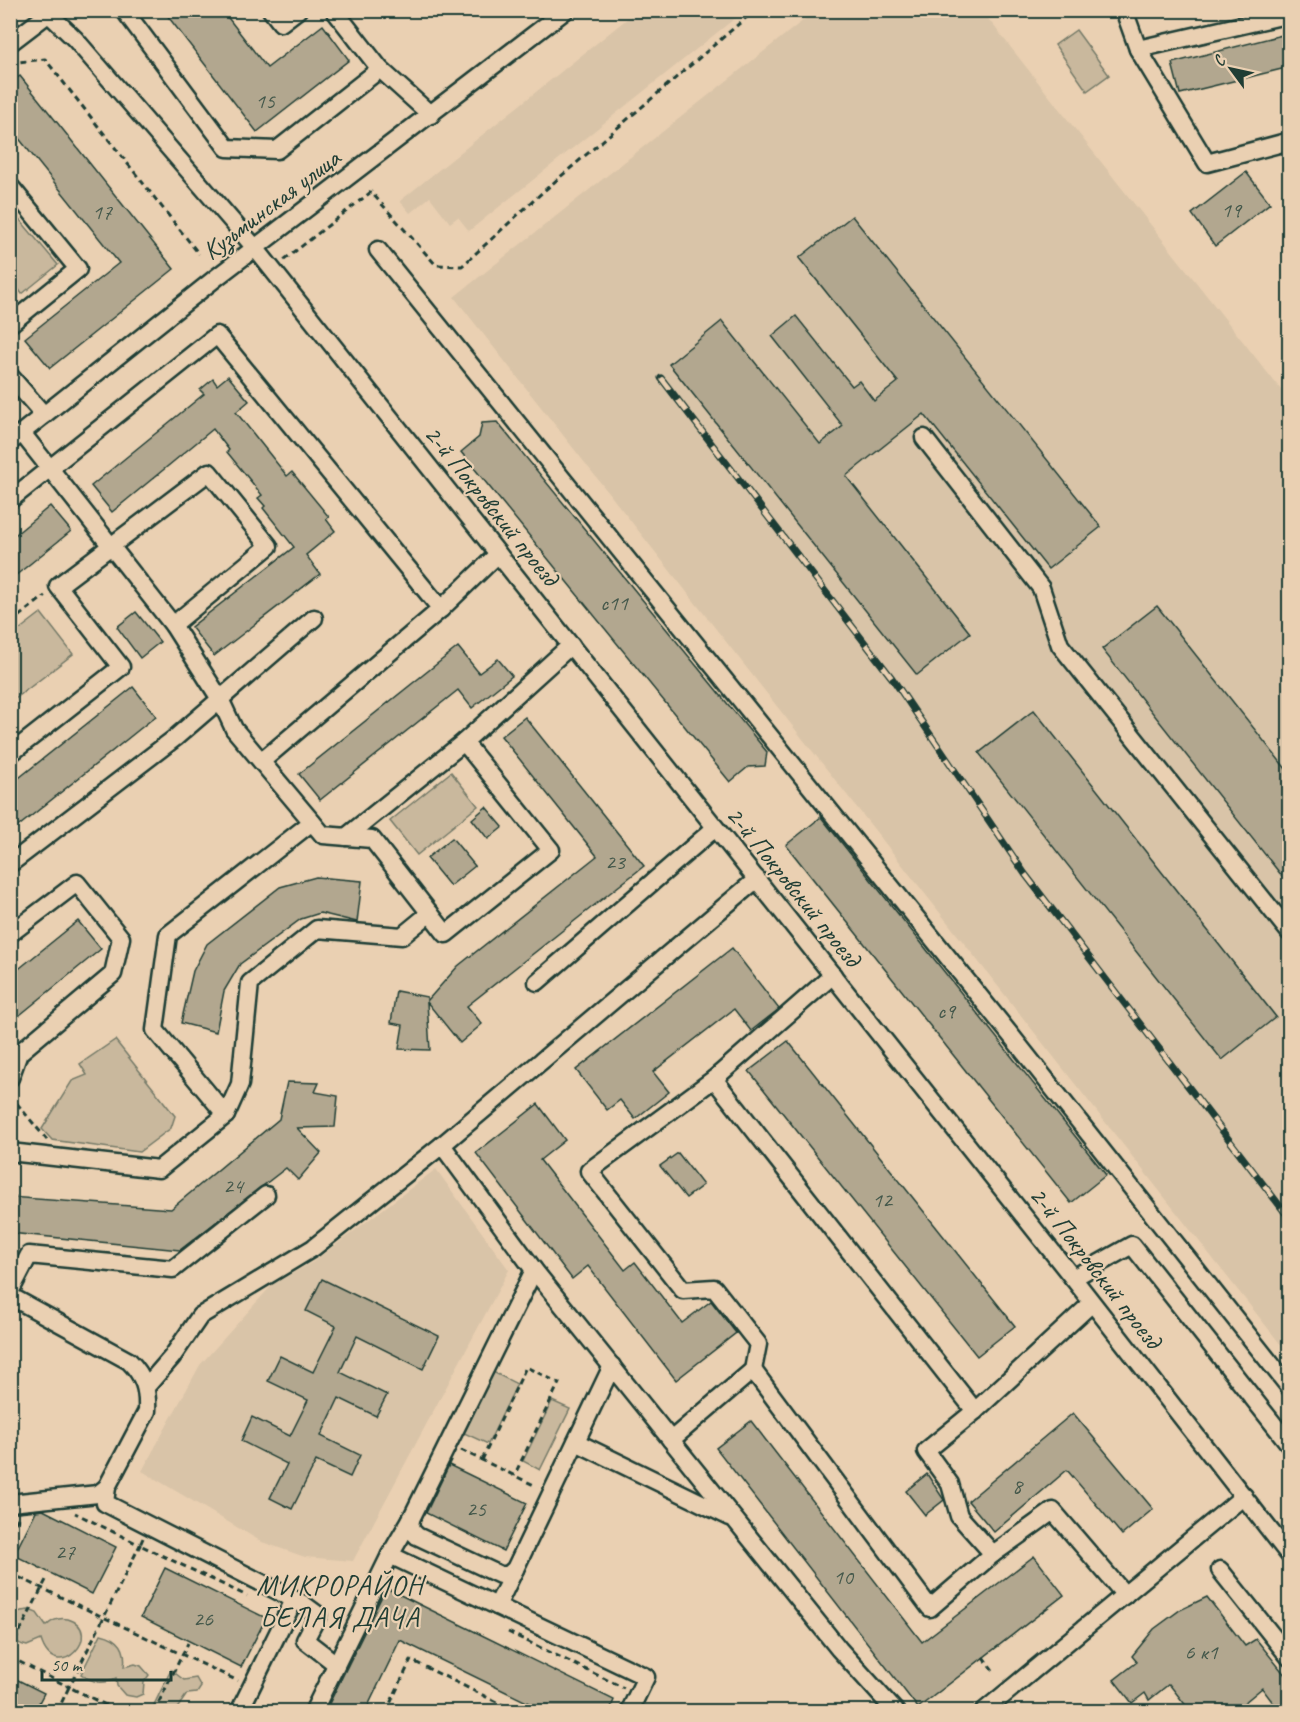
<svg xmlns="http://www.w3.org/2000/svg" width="1300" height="1722" font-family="Caveat,sans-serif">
  <rect width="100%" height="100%" fill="#ead0b2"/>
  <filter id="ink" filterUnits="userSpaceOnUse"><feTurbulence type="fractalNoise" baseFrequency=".0167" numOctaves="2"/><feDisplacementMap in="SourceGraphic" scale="12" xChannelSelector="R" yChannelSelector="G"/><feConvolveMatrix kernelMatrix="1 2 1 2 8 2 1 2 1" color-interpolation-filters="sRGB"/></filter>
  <g filter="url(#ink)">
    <!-- built -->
    <g fill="#d9c4a8">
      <polygon points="638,10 744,11 469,231 458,217 450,223 430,197 410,213 400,201"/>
      <polygon points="815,11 982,11 1289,400 1289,1355 454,297"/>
      <polygon points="436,1169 509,1270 353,1561 305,1557 262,1542 142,1471 200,1365 273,1284 313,1262"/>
    </g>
    <!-- green -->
    <g fill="#c9b89d" stroke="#747a68" stroke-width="1.5">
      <polygon points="1076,30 1109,75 1087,91 1055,45"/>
      <polygon points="10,208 58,265 22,294 11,279"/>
      <polygon points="41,613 73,654 11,702 11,636"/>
      <polygon points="451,772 478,806 417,855 390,821"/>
      <polygon points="115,1040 175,1116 171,1128 139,1152 52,1140 42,1129 72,1081 87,1075 80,1064"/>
      <polygon points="493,1372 517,1384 488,1444 464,1433"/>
      <polygon points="552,1401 570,1409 540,1470 523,1461"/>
      <path d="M29 1610 37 1613 46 1626C52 1620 59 1617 68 1619 107 1631 56 1688 41 1640L27 1646C12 1643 9 1634 11 1621L21 1611Z"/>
      <path d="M101 1634C119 1638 127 1649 124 1667L135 1664 141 1666 149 1675 144 1682 143 1694 136 1697 125 1695 117 1686 116 1678C103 1685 93 1683 81 1674Z"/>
      <polygon points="171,1670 184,1680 196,1678 201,1687 197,1693 187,1694 176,1710 157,1712 152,1709"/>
    </g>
    <!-- building -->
    <g fill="#b2a78f" stroke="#1f3d34" stroke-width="1.5">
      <polygon points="163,10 222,10 267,68 323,25 349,60 257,132"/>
      <polygon points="1290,33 1290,67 1180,94 1172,63"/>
      <polygon points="20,76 174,269 50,368 25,338 119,263 17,136 10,141 10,83"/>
      <polygon points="1246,172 1270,203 1215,246 1192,214"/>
      <polygon points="852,216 1101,527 1048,569 924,414 846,476 970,633 917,675 669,364 722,321 820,444 843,426 772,336 796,316 852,386 859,381 874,401 898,382 799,258"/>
      <polygon points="228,376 249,401 236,412 287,476 292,472 329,517 326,519 335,531 306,555 320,574 214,656 191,627 294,547 263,508 265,506 258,498 262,495 227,452 229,450 213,429 112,512 91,486 204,394 200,390 213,379 217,385"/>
      <polygon points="497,422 767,752 765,766 748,767 730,782 461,452 479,437 482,423"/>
      <polygon points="50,506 71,531 10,580 10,539"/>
      <polygon points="1157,606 1290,774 1290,886 1102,649"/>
      <polygon points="136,612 160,642 140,658 117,627"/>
      <polygon points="458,647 479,673 498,659 512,676 472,708 458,690 320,800 299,774"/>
      <polygon points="133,687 156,716 10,833 10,785"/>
      <polygon points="1034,710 1276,1017 1222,1060 979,753"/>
      <polygon points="525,717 644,866 467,1006 482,1024 460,1043 427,1002 430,1050 399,1049 403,1025 391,1023 396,991 427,997 427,1001 458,966 597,856 501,736"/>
      <polygon points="486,807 503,827 488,839 472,819"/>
      <polygon points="821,817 1106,1175 1071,1203 786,845"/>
      <polygon points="452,838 475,866 450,886 427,858"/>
      <polygon points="316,877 362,881 357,922 320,913 301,919 240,964 224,991 216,1032 181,1023 193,971 207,944 280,887"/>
      <polygon points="78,921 101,949 10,1023 10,976"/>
      <polygon points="732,948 779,1009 751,1031 734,1009 653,1072 669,1092 635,1119 620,1100 607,1110 576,1070"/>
      <polygon points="788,1041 1015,1326 977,1356 749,1071"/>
      <polygon points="287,1082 319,1083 315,1092 338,1096 335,1127 297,1128 321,1153 298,1180 286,1168 180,1250 10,1233 10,1197 171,1209 279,1119"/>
      <polygon points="538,1104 565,1140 540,1160 625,1270 635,1262 682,1323 711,1301 736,1333 676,1380 588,1266 572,1279 476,1153"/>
      <polygon points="678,1153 703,1185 686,1198 660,1166"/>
      <polygon points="322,1279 439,1336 423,1369 357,1336 340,1372 387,1395 376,1416 339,1398 321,1436 360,1455 350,1477 316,1461 292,1509 270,1498 287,1464 241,1441 252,1417 290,1436 308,1400 268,1381 280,1356 313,1372 336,1326 306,1311"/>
      <polygon points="1073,1413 1153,1509 1122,1535 1067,1470 994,1532 968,1501"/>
      <polygon points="751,1421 922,1642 1034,1556 1064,1595 918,1708 716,1448"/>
      <polygon points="449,1465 527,1503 503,1551 426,1513"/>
      <polygon points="927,1474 944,1500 925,1515 906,1491"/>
      <polygon points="43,1510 116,1547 92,1594 14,1555 36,1511"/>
      <polygon points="165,1568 266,1618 241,1667 141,1617"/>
      <polygon points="386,1588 614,1700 609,1712 547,1712 400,1640 365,1712 325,1712"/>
      <polygon points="1207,1597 1245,1646 1256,1639 1290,1681 1290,1712 1280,1712 1262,1688 1233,1712 1191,1712 1169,1684 1149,1700 1145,1693 1132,1703 1114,1680 1137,1662 1132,1656 1154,1629 1180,1610"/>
      <polygon points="10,1676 44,1693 34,1712 10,1712"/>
    </g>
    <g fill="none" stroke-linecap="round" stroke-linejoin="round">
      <defs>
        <g id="minor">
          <polyline points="45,10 75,39 256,249 1073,1278 1290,1556"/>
          <polyline points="124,10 227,148 277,150 380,69"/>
          <polyline points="271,10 281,23 298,10"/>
          <polyline points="334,10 380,69 431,115"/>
          <polyline points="1124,10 1138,49 1290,14"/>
          <polyline points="10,43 48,14"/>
          <polyline points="1138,49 1207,163 1290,141"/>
          <polyline points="10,186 78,269 10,324"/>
          <polyline points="378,250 1013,1038 1290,1388"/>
          <polyline points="10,376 44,415"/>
          <polyline points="22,433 173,625 220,699 234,729 323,835 372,839 446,934 551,850 464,742"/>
          <polyline points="924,438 1041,588 1060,645 1290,933"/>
          <polyline points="10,442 217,277 566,10"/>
          <polyline points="10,500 217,335 441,609 498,554"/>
          <polyline points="10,754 121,667 58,586 209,472 269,546 173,625"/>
          <polyline points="262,761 441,609"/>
          <polyline points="346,837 464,742 571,645"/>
          <polyline points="10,864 175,738 314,618"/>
          <polyline points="10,934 77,883 121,938 113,974 19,1053 10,1078"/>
          <polyline points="537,982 715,828"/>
          <polyline points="714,1079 975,1411"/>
          <polyline points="226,1115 240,1084 250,983 317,929 402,936 430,913"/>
          <polyline points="442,1145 534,1270 671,1440 753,1370 758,1344 714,1288 683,1290 589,1171 714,1079 833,975"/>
          <polyline points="10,1152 159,1169 226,1115 155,1030 168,935 312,822"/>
          <polyline points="534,1270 411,1519 410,1529 417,1536 500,1575 508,1575 515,1569 612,1366"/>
          <polyline points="1073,1278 1132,1245 1290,1445"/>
          <polyline points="10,1292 29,1255 173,1269 266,1195"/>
          <path d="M10 1296 129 1361C144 1376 148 1389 147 1411L107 1487 105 1503 303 1604 318 1615 305 1640 336 1664"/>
          <polyline points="1092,1303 975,1411 926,1451 950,1484 959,1516 993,1554 1053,1511 1125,1595"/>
          <polyline points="753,1370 930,1608 993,1554"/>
          <polyline points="146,1387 172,1357 200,1316 313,1248 442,1145 757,879"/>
          <polyline points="671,1440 839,1649 896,1712"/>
          <polyline points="576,1442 730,1517"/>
          <polyline points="10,1503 98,1494 107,1487"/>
          <polyline points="390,1555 646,1677 629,1712"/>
          <polyline points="1220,1570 1290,1658"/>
          <polyline points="497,1606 515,1569"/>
          <polyline points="239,1712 294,1600"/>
          <polyline points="313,1712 390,1555 411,1519"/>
          <polyline points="983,1712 1244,1496"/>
        </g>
      </defs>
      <!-- minor casing -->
      <use href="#minor" stroke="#1f3d34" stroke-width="21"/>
      <!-- path -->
      <g stroke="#1f3d34" stroke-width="3" stroke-dasharray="6 4.5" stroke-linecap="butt">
        <polyline points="10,63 45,59 199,254"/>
        <polyline points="284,260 371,192 436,265 462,266 545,190 755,10"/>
        <polyline points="10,623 45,596"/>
        <polyline points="10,1095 47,1140"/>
        <polyline points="461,1450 536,1486"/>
        <polyline points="482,1460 526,1367 559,1383 514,1476"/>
        <polyline points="10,1532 18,1518"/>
        <polyline points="143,1538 140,1545 247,1596"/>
        <polyline points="10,1573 238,1681"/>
        <polyline points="508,1632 624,1688"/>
        <polyline points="10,1651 47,1578"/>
        <polyline points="10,1657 69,1687 140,1545 75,1513"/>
        <polyline points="983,1657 995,1673"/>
        <polyline points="57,1712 69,1687 120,1712"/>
        <polyline points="154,1712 188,1643"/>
        <polyline points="386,1712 411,1660 517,1712"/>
      </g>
      <!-- minor -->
      <use href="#minor" stroke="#ead0b2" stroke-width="16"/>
      <defs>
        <polyline id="rail" points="661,378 892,678 1025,874 1290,1219"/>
      </defs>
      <!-- rail casing -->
      <use href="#rail" stroke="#1f3d34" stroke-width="7"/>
      <!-- rail -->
      <use href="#rail" stroke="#ead0b2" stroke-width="4.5" stroke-dasharray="14" stroke-linecap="butt"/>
    </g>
  </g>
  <g text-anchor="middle" stroke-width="4.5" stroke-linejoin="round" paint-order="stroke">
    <!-- number labels -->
    <g font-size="22" fill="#44584b">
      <text x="265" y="108">15</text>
      <text x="1231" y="217">19</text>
      <text x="102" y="219">17</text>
      <text x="614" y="610">с11</text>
      <text x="615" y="869">23</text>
      <text x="946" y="1018">с9</text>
      <text x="233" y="1193">24</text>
      <text x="882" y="1207">12</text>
      <text x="1017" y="1493">8</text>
      <text x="476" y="1516">25</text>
      <text x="65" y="1559">27</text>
      <text x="843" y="1584">10</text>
      <text x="203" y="1626">26</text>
      <text x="1201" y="1659">6 к1</text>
    </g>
    <!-- street labels -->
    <g font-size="26" fill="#1f3d34" stroke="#ead0b2">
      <text transform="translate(271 204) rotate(-37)" y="9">Кузьминская улица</text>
      <text transform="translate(492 505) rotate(51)" y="9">2-й Покровский проезд</text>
      <text transform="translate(794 886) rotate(51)" y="9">2-й Покровский проезд</text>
      <text transform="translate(1096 1267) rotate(52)" y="9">2-й Покровский проезд</text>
    </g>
    <!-- quarter labels -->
    <g font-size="28" letter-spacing="1.5" fill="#1f3d34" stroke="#ead0b2">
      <text x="340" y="1595">МИКРОРАЙОН<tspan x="340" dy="32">БЕЛАЯ ДАЧА</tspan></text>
    </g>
  </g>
  <!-- margin -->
  <rect width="1300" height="1722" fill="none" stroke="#ead0b2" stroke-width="36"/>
  <rect x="18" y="18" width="1264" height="1686" fill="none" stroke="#1f3d34" stroke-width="2" filter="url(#ink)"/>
  <!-- north arrow -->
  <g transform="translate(1231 69) rotate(303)" stroke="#ead0b2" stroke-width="4.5" paint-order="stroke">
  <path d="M0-4.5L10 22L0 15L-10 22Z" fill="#1f3d34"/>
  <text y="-9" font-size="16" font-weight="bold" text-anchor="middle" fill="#1f3d34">С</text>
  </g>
  <!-- scale -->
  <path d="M42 1671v9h129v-9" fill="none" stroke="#1f3d34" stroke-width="3"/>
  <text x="51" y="1671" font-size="18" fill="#1f3d34" stroke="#ead0b2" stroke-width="4.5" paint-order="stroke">50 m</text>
</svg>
